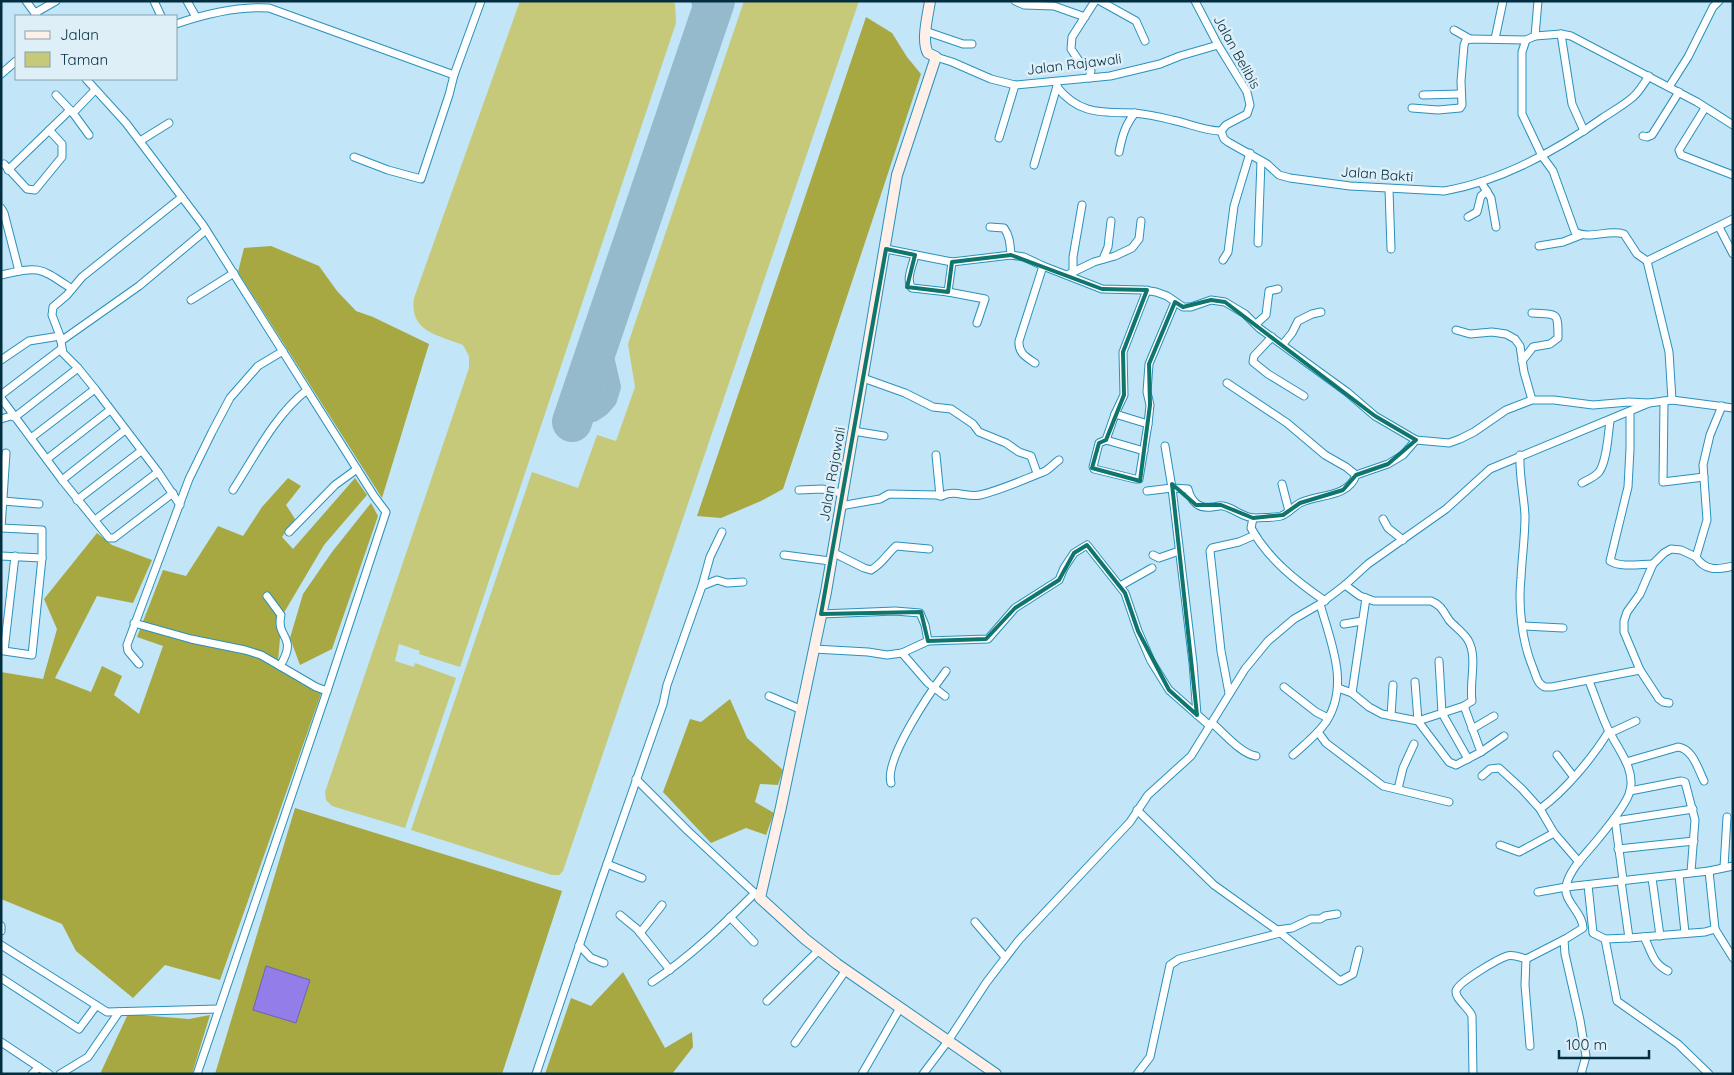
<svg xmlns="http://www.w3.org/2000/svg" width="1734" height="1075" font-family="Quicksand,sans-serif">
  <rect width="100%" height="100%" fill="#c2e5f7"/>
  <!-- green -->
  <g fill="#c6c979">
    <path d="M520 1H673L675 4 676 23 460 667 419 654 420 651 399 644 395 661 414 667 415 663 456 678 405 828 332 806 326 800 325 792 469 368V356L463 345C438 335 409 332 414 298Z"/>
    <polygon points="744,1 859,1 563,871 559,875 552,875 411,830 532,472 578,488 597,435 616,441 635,387 628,344"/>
  </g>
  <!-- forest -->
  <g fill="#a7a841">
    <polygon points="866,17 892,33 907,57 921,74 783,489 761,501 721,518 697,516"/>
    <polygon points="271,246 319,266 337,291 356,311 373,317 429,344 382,498 238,272 244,248"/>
    <polygon points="288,478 301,486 286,505 295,519 282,537 293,549 355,478 367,495 324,545 282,616 278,661 322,691 220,980 165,965 133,998 76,951 62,924 1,899 1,672 43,679 57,629 44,599 97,533 112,545 152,560 133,603 97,596 55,678 91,692 102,666 122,676 114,695 139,714 163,646 137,637 163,570 186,576 218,526 243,536 262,507"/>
    <polygon points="371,503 378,516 332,649 300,665 290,638 303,594 332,552"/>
    <polygon points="730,699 747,738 783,770 778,785 760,784 755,802 774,813 766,835 746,828 711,843 663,792 690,719 701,722"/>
    <polygon points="295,808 562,891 502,1074 215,1074"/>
    <polygon points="623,972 665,1048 692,1032 693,1047 672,1074 545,1074 571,998 591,1006"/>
    <polygon points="128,1014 189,1019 210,1015 192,1074 100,1074"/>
  </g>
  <!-- water -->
  <polygon fill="#927de9" stroke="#6765b6" points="266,966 310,980 296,1023 253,1010"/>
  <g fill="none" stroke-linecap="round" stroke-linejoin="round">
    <!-- taxiway -->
    <g stroke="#95bacc" stroke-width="16">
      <polyline points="699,1 706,20 705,30"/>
      <polyline points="593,363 579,380 571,401 576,411 584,414 593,414 602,408 609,400 613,387 604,348 603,333"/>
    </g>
    <!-- runway -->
    <polyline stroke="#95bacc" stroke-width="40" points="572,422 715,1"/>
    <defs>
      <g id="street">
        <polyline points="26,1 37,16"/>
        <polyline points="154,1 161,16"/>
        <polyline points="187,1 196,17"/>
        <polyline points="1015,1 1024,5 1054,6 1085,17"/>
        <polyline points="1100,1 1136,21 1145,41"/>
        <polyline points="1195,1 1218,45 1247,92 1250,105 1247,114 1226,125 1221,131"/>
        <path d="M1538 1 1535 36 1526 40 1522 52V114L1542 156 1553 171 1575 232C1590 240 1608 229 1624 234L1637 254 1647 261 1733 219"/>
        <polyline points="35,13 56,1"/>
        <path d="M176 24C205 14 238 6 269 8L454 75 449 95 421 179 388 170 354 157"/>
        <polyline points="1454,30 1470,39"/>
        <polyline points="925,31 963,44 972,44"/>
        <polyline points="1561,34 1572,104 1584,131"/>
        <polyline points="1535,36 1561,34 1571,36 1697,102 1733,125"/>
        <polyline points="1495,39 1503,1"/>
        <polyline points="936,57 952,62 991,79 1015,85 1110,76 1160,64 1180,56 1218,45"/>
        <polyline points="1,74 16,61"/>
        <polyline points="454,75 481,1"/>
        <polyline points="1089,78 1091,71 1089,65 1079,61 1071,49 1072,37 1095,1"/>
        <polyline points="86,79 126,123 203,225 374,496 386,512 327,691 197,1074"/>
        <path d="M1057 87C1079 115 1102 112 1134 113 1146 114 1160 117 1172 120 1188 123 1204 131 1221 131"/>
        <polyline points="1669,87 1688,57 1713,7 1719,1"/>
        <polyline points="56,95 73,113 89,135"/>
        <polyline points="1423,95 1461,94"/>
        <polyline points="1412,108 1438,110 1460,108 1462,105 1461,81 1464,45 1466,40 1470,39 1526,40"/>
        <polyline points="1705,108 1679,150 1681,155 1733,175"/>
        <polyline points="73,113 95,90"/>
        <path d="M1221 131 1224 139 1228 142 1267 164 1279 175 1290 178 1350 186 1444 191C1502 181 1556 151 1604 117 1613 111 1624 105 1633 97 1639 92 1644 83 1649 76"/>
        <polyline points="1643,136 1647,137 1652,135 1679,92"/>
        <polyline points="999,138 1015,85"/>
        <polyline points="140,141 169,123"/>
        <path d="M1119 152C1122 137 1125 125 1135 113"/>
        <polyline points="4,164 27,189 35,190 62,157 62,144 49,130"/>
        <polyline points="1034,165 1057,86"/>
        <polyline points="8,170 70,110"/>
        <polyline points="1481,182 1491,198 1496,227"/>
        <polyline points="1389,189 1391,249"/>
        <polyline points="1,208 4,213 19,271"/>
        <polyline points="1468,217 1477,212 1481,196 1487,191"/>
        <path d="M990 227 1004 228C1010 236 1010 245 1011 255"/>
        <polyline points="1719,227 1733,254"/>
        <polyline points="1258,243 1261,161"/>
        <polyline points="1539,246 1563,242 1581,235"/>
        <path d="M886 249 952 262 1011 255 1024 257 1043 266 1019 341C1018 353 1026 357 1035 363"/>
        <path d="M915 255C913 265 905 280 912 288L948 292 985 299 977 323"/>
        <polyline points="1103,259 1108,247 1111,221"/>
        <polyline points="1223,260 1228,252 1234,206 1250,153"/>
        <polyline points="1647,261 1669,352 1672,400"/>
        <polyline points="1043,266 1102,289 1143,290 1156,292 1167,296 1183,307 1191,307 1211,300 1225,302 1245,314 1259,328 1347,392 1375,416 1416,440 1449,443 1460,439 1474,432 1506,410 1532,400 1554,400 1593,405 1629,402 1648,403"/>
        <polyline points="1073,273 1073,257 1082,205"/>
        <path d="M1 275C41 266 39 267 72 289"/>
        <polyline points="1067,275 1094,262 1115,256 1132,248 1139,239 1141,221"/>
        <polyline points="1147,290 1123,352 1124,395 1115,414 1148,424 1150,405 1147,392 1149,364 1175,302"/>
        <polyline points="948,292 952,262"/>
        <polyline points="191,300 234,273"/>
        <polyline points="1256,324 1266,315 1269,291 1278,289"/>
        <polyline points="1456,330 1470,334 1492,332 1506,334 1515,339 1520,346 1524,372 1532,400"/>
        <polyline points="1272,337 1254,356 1253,362 1268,374 1304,396"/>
        <polyline points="61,341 139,286 206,230"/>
        <polyline points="1283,344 1292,333 1298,321 1312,314 1321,312"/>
        <polyline points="1,360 29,341 60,336"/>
        <path d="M1522 361 1533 347 1550 344 1558 338C1558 311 1558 315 1532 313"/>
        <polyline points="863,378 905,393 933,407 951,409 973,424 979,432 1006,443 1019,452 1031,456 1037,473"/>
        <polyline points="1227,383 1287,423 1325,455 1346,467 1356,475"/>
        <polyline points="1,395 61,349"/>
        <polyline points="1,398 62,480 109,538 114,538 173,493"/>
        <polyline points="1664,401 1663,482 1704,477"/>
        <path d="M1630 412V449L1628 487 1610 561C1621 568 1641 564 1653 564"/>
        <polyline points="1115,414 1106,440 1099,443 1093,467 1094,469 1135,479 1139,479 1148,424"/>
        <polyline points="1,419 11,416 15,417 78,368"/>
        <polyline points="853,431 884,436"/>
        <polyline points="31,438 95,389"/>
        <polyline points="1106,440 1144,451"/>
        <polyline points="1165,446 1172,488 1193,663 1197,715"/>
        <polyline points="6,453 1,528 42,530 42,558"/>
        <polyline points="936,455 940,496"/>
        <path d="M1520 455C1519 476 1524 495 1525 516 1525 537 1522 557 1521 578 1518 606 1522 642 1533 668 1536 675 1537 684 1545 687H1552L1640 670 1624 632V621L1627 612 1640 594 1653 564 1664 553 1671 549 1681 550 1696 557 1707 520 1703 465 1710 435 1722 406"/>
        <polyline points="47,459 110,410"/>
        <polyline points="62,480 125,430"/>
        <path d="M1582 483C1587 480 1595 477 1599 472 1607 461 1608 435 1610 421"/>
        <polyline points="1282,484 1289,511"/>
        <path d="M233 490C255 456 275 415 307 390"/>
        <polyline points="799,490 822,489 842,493"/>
        <path d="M1147 491 1172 488 1188 489C1191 501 1198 509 1212 507 1216 507 1219 505 1223 506 1234 508 1243 518 1255 518 1263 517 1273 518 1281 516 1288 514 1294 506 1300 503 1318 494 1348 498 1356 475L1388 464 1403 455 1416 440"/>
        <polyline points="77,500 141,451"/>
        <polyline points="3,501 39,504"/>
        <polyline points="180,505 158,472 95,389 78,368 63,353 60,336 52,315 53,307 67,295 82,277 182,197"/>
        <path d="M840 506 880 499 889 494 937 495 942 496C955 489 967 498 980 495 1001 490 1023 480 1043 472 1049 470 1053 464 1059 460"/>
        <path d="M1253 518 1251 528C1268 559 1296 581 1325 601"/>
        <polyline points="1383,519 1388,528 1403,540"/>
        <polyline points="95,520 158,472"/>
        <polyline points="289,532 335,485 357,469"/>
        <path d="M832 552 864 568 871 570C882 564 887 554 896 546L929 549"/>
        <polyline points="784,555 830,561"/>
        <polyline points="1153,555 1159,558 1179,551"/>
        <polyline points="1,556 42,558 32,655 4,651 15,556"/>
        <path d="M1696 557C1705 571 1717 570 1733 566"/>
        <polyline points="702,586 710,557 722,532"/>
        <polyline points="1120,586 1152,568"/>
        <path d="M267 596 281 615C275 639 299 635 280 666L316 687 327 691"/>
        <polyline points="821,614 895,611 920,613 925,625 928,641"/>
        <polyline points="134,623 191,639 245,650 261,655 280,666"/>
        <polyline points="1344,624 1362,621"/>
        <polyline points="1523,626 1563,628"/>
        <polyline points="814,649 868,652 887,655 902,653 928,641 988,639 1015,608 1059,580 1064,568 1074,553 1087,545 1125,593 1138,631 1151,661 1169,690 1210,726"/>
        <polyline points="902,653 928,683 945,696"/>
        <polyline points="1439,661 1442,713 1468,759"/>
        <polyline points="139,664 128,651 127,645 189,479 212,432 230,398 258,366 283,351"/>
        <polyline points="1640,670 1659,699 1663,702 1669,703"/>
        <polyline points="1415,682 1418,721 1449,762 1456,765 1481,752 1464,706"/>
        <polyline points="1284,687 1316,712 1328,718"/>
        <path d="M1338 688 1352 693 1369 707 1382 714 1418 721 1464 706 1472 701C1469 682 1478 657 1468 640 1463 632 1455 627 1449 620 1443 611 1441 605 1431 601H1374L1360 596 1345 585"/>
        <polyline points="1229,693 1221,651 1210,551 1212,548 1239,542 1255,535"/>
        <polyline points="1352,693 1366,598"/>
        <polyline points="769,696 802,710"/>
        <polyline points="1391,716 1393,685"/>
        <path d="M1212 723C1224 733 1241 754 1256 756"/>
        <polyline points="1472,729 1494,716"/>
        <polyline points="1318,732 1326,743 1383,786 1449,802"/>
        <polyline points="1610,733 1636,721"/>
        <polyline points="1481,752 1504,736"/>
        <path d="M1293 755C1304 745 1317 735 1326 722 1350 685 1331 643 1320 604"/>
        <polyline points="1557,755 1573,776"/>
        <path d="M1626 762 1678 747C1693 749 1698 769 1704 781"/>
        <polyline points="1482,776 1490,769 1499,768 1522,789 1540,809 1554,833 1579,862"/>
        <polyline points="636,779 688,831 760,898"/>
        <path d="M891 783C884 759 931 691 946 671"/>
        <polyline points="1398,789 1403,768 1414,744"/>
        <polyline points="1630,791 1681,781 1685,782 1695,820 1691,872"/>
        <path d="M1540 809C1565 791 1593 757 1609 731"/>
        <polyline points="1137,810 1214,885 1277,930 1340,981 1353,974 1359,950"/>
        <polyline points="1615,819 1623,880"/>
        <polyline points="1615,821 1693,809"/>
        <polyline points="1500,845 1519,852 1554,833"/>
        <polyline points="1618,849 1694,841"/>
        <polyline points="607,864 642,878"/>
        <polyline points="1724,867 1727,817"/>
        <polyline points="1679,875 1685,933"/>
        <polyline points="1652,878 1660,936"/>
        <polyline points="1621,881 1629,938"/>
        <polyline points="1588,885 1593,933 1605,939 1629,938 1705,932 1715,929 1709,871"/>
        <polyline points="1538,892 1566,887 1709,871 1733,866"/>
        <polyline points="620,915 637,929 670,970"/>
        <polyline points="730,917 754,942"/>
        <polyline points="975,922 1005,957"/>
        <polyline points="1,926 1,931"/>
        <polyline points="1715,929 1733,958"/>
        <polyline points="1277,930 1292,928 1311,919 1320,919 1325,916 1337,914"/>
        <polyline points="640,933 662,905"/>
        <path d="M1644 937C1652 952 1652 963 1668 971"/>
        <polyline points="1605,939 1617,1001 1678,1044 1709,1074"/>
        <polyline points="1564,940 1565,954 1580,1020 1586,1056 1581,1074"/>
        <polyline points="1,945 107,1012 218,1009"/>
        <polyline points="579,945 591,958 604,963"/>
        <polyline points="1526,959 1525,985 1530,1046"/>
        <polyline points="1,978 79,1029 96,1006"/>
        <path d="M652 982C690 957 723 925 755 893"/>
        <polyline points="767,1001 819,950"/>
        <polyline points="1,1042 49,1074"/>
        <polyline points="795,1043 846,970"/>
        <polyline points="32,1074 39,1067"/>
        <polyline points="60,1074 88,1057 119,1012"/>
        <polyline points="536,1074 600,884 663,704 667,685 702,586 717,580 727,583 743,582"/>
        <polyline points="862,1074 900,1008"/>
        <polyline points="923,1074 948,1041 986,983 1019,940 1130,822 1148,795 1191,756 1245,669 1268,641 1294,619 1320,604 1345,585 1368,564 1446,509 1490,469 1649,403 1672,400 1733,408"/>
        <polyline points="1137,1074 1150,1057 1170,965 1179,959 1280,933"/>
        <path d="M1473 1074 1472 1016C1469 1008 1455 999 1456 991 1458 982 1498 959 1507 956 1513 954 1520 957 1526 959L1567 938 1583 928C1583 913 1563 901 1566 886 1570 868 1587 853 1598 839 1607 828 1627 804 1630 791 1636 768 1616 747 1607 727 1600 712 1595 696 1589 681"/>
      </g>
      <path id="secondary" d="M930 1C928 15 921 41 928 53L936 57 897 175 826 592 781 807 760 898 805 939 837 964 996 1074"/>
    </defs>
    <!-- street casing -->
    <use href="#street" stroke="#2a91bb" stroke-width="9"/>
    <!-- secondary casing -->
    <use href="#secondary" stroke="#2a91bb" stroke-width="12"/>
    <!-- street -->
    <use href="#street" stroke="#fff" stroke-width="7"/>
    <!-- secondary -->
    <use href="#secondary" stroke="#fef0e8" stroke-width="10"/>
  </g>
  <!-- marked area -->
  <path fill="none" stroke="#0f766e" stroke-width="4" stroke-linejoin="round" d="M886 249 915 255 907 287 948 292 952 262 1011 255 1102 289 1147 290 1123 352 1124 395 1106 440 1099 443 1092 468 1140 481 1150 405 1149 364 1175 302 1183 307 1211 300 1225 302 1375 416 1416 440 1388 464 1356 475 1343 490 1300 503 1283 515 1253 518 1221 505H1196L1172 484 1197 715 1169 690 1138 631 1125 593 1087 545 1074 553 1059 580 1015 608 986 639 928 641 921 612 821 614Z"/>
  <g text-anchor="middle" stroke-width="5" stroke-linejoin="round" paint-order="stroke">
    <!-- street labels -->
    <g font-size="14" fill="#022e40" stroke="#deeff8">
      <text transform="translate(1237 52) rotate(61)" y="5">Jalan Belibis</text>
      <text transform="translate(1074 64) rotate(-7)" y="5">Jalan Rajawali</text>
      <text transform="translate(1377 174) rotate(4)" y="5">Jalan Bakti</text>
      <text transform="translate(832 474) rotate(-80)" y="5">Jalan Rajawali</text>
    </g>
  </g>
  <!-- border -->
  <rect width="1734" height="1075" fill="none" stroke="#022e40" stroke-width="5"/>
  <!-- legend -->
  <rect x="15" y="15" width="162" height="65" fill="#deeff8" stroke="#86a2ae"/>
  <rect x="25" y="31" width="25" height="8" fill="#fef0e8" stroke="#86a2ae"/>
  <text x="60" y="40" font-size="15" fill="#022e40">Jalan</text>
  <rect x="25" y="52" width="25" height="15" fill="#c6c979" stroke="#86a2ae"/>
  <text x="60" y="65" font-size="15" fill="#022e40">Taman</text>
  <!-- scale -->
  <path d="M1559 1050v8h90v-8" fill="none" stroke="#022e40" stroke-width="2.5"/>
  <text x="1566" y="1050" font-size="15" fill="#022e40" stroke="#deeff8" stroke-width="4" paint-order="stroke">100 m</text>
</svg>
